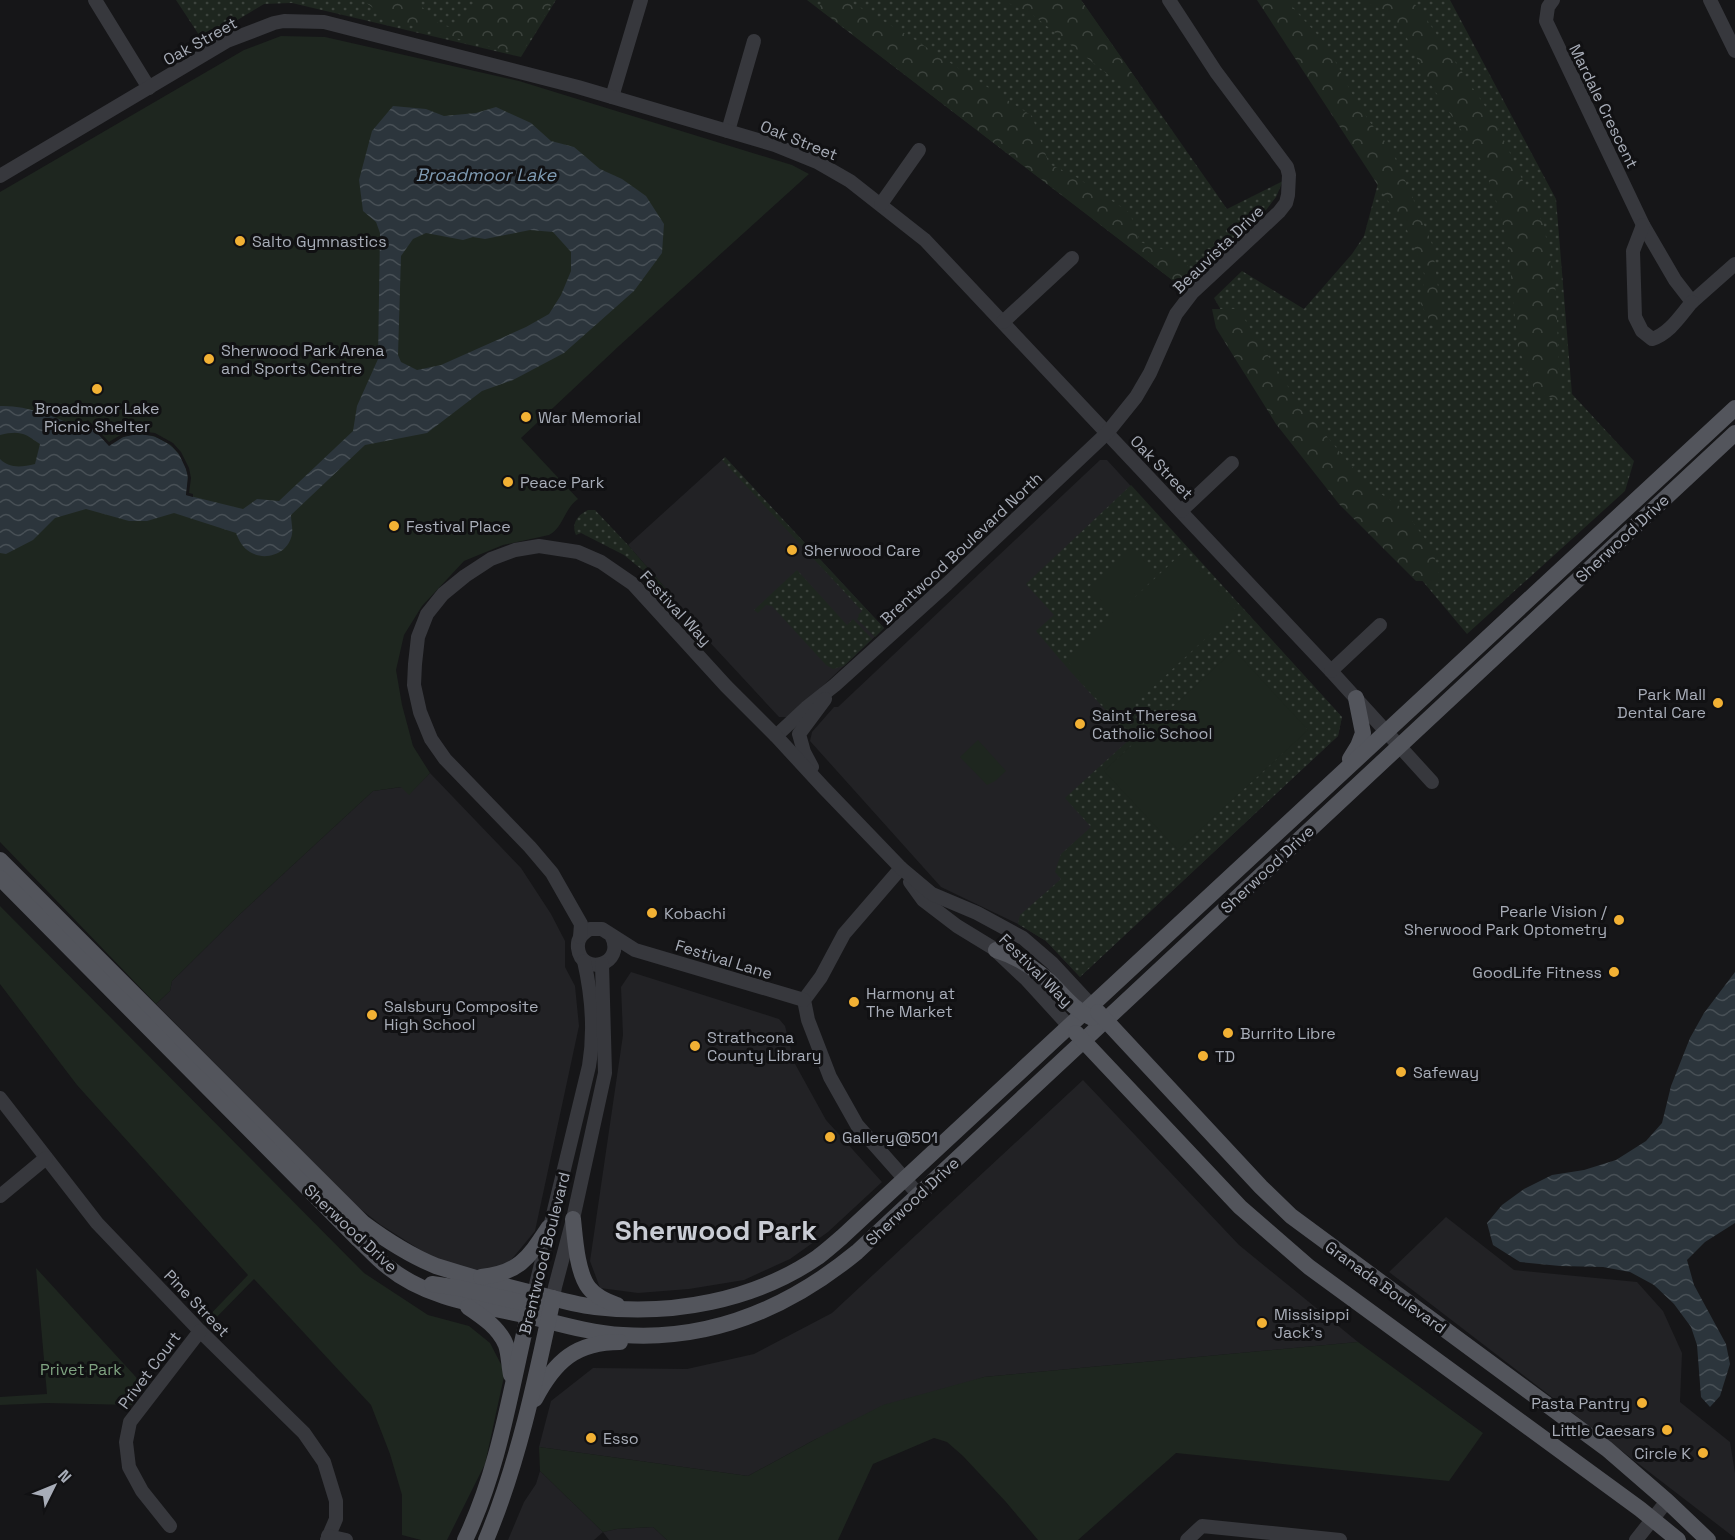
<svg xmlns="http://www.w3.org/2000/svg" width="1735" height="1540" font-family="'Space Grotesk',sans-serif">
  <defs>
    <pattern id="grass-dots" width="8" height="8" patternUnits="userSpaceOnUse" patternTransform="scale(1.5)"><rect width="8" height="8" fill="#1e261f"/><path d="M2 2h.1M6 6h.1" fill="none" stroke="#3c433d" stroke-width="1.8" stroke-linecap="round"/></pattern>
    <pattern id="forest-crowns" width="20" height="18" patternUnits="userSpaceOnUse" patternTransform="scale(1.5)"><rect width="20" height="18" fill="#1e261f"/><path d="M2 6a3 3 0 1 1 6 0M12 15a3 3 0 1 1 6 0" fill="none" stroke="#3c433d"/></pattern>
    <pattern id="water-waves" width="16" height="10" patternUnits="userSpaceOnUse" patternTransform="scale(1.5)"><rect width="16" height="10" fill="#2c353c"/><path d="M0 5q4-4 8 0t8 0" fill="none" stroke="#485056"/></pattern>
  </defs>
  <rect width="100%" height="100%" fill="#161618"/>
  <!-- built -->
  <g fill="#222225">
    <polygon points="725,457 884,628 792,715 787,717 779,717 691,622 668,591 628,545"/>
    <polygon points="1100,460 1107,460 1342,717 1338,736 1080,977 1046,941 1018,924 941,887 810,741 812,732 834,707 838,707"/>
    <polygon points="430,773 521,868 551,914 565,941 565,967 575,986 579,1026 535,1231 507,1265 489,1271 466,1269 430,1256 381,1225 354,1204 156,1004 170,991 172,981 240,914 373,791 402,787 409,794"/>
    <polygon points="631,972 779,1019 785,1026 794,1062 826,1120 882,1182 828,1232 790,1259 744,1280 689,1289 638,1293 600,1288 590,1261 623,1035 621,987"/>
    <polygon points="1083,1080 1239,1245 1358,1342 984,1377 816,1439 748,1476 539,1447 551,1401 593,1368 687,1369 754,1354 832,1313"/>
    <polygon points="1446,1217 1514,1270 1637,1282 1663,1311 1682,1353 1680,1402 1730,1442 1735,1473 1735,1538 1389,1272"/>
    <polygon points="540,1471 603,1532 617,1529 653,1527 667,1540 609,1540 603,1532 594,1540 508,1540 524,1502 536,1484"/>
  </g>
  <!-- grass -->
  <g fill="url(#grass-dots)">
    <polygon points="176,0 556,0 521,57 292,3 264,4 203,41"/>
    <polygon points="807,0 1081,0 1227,209 1283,181 1276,197 1263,214 1184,289"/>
    <polygon points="1270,0 1450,0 1556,199 1572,394 1634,461 1625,491 1467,634 1279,410 1214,298 1242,271 1304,309 1352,254 1364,236 1381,172"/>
    <polygon points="725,457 884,628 875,637 857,619 859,616 858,615 862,611 722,460"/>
    <polygon points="1131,485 1342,717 1338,736 1080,977 1046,941 1018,924 1020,915 1061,879 1055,872 1061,854 1091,827 1065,798 1131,738 1070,671 1036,631 1054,615 1026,584"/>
    <path d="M588 510H595L628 545 668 591 691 622 681 611 679 612 646 573 624 555 581 533 576 535C571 523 578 515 588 510Z"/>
    <polygon points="797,570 847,625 853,619 872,639 844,666 833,669 826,665 772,606 766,605 758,613 754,610"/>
  </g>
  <!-- forest -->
  <g fill="url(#forest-crowns)">
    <polygon points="362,0 416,0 436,22 451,28 480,0 554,0 521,54 438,34 386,17"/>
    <polygon points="825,0 847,0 909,36 1032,116 1049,164 1073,175 1130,213 1140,242 1168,251 1188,266 1184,289 818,8"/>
    <polygon points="1001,0 1081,0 1139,83 1125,88 1029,12"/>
    <polygon points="1257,0 1289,0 1293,8 1327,45 1351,92 1369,121 1391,149 1412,196 1432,244 1443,322 1432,325 1421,304 1425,275 1407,230"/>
    <polygon points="1359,0 1411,0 1421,11 1495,121 1544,226 1556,293 1560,401 1535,391 1518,347 1508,246 1498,206 1481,160 1427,79 1406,36 1382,9"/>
    <polygon points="1212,309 1238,309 1296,399 1366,484 1402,508 1432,548 1441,581 1416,581 1339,504 1276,424 1216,328"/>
  </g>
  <!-- park -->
  <g fill="#1e261f">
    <path d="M281 36 325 37 519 81 792 165 809 174 620 345 521 438 578 499C564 509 563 528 549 535L503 545 464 561 422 606 404 635 396 670 402 705 413 746 430 773 409 795 401 787 373 791 240 914 172 981 170 991 156 1004 0 842V192L244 50Z"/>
    <polygon points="1132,548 1156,574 1113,613 1089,587"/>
    <polygon points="1182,553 1236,610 1120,718 1067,661"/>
    <polygon points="1234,650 1308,730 1178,850 1104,771"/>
    <polygon points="978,740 1006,771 995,781 987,785 960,757"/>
    <polygon points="0,906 364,1273 428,1315 469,1326 490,1343 505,1372 485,1464 447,1540 421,1540 402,1535 402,1495 390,1454 371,1405 254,1279 208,1326 203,1322 248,1275 77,1085 0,984"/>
    <polygon points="36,1268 145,1387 132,1405 47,1403 0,1405 0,1397 47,1394"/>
    <polygon points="1358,1342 1483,1433 1449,1481 1176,1453 1078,1540 1038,1540 1006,1502 963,1456 947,1442 934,1438 873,1464 838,1540 667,1540 653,1527 617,1529 603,1532 540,1471 539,1447 748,1476 816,1439 883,1405 984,1377"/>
  </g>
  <!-- water -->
  <g fill="url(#water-waves)" fill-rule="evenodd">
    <path d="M393 106 426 109 444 116 476 113 496 107 531 123 551 141 574 147 600 169 622 179 646 196 664 224 662 253 634 291 564 353 513 380 482 391 427 433 365 445 291 515C291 521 293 528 292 534 289 553 266 562 250 552 243 548 239 541 236 533L174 513 147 521H129L86 509 55 518 33 540 6 554 0 553V459C10 469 22 467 35 464L40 444C25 433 19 430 0 435V406C26 405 54 416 77 427L88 423 109 445C115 441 122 437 130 435 155 430 182 447 187 472 189 480 187 487 186 495L243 509 257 499 279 501 353 431 357 406 378 359 380 233 376 222 363 211 359 180 372 131ZM530 230 553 232 571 252V271L561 295 549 314 526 327 441 365 417 370 401 362 398 355 401 256 413 239 426 233 463 240 473 237 485 239Z"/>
    <polygon points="1735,972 1735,1223 1705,1242 1687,1260 1694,1285 1726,1344 1730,1364 1720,1396 1710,1407 1701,1397 1697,1345 1691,1327 1674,1304 1654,1285 1630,1272 1603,1267 1560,1266 1520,1262 1493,1245 1487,1223 1502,1205 1524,1189 1552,1175 1584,1170 1616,1160 1646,1141 1662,1123 1671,1086 1690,1038 1704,1013"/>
  </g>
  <!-- pier -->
  <polygon fill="#161618" points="88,420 109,442 122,434 138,431 155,433 173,443 181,452 189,468 191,478 189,493 193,494 193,497 186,495 188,477 186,469 179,454 171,445 154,436 138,434 123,437 109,446 86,421"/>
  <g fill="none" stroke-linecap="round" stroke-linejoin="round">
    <!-- minor -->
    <g stroke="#37383d" stroke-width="14">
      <polyline points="95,0 149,88"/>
      <polyline points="1553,0 1548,7 1546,21 1643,225 1675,280 1692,302 1735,264"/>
      <polyline points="1710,0 1735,51"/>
      <polyline points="612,97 641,0"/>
      <polyline points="728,131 754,41"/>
      <polyline points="0,176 227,41 274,23 284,21 324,22 578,87 775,145 817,162 850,181 925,240 1331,671 1432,782"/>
      <polyline points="881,204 919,150"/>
      <path d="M1643 225 1633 251 1635 317 1642 331 1652 339C1670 333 1680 316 1692 302"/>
      <polyline points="1003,322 1072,258"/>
      <polyline points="1181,511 1232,463"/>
      <polyline points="1331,671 1380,625"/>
      <polyline points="776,736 806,708 835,685 947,584 1107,433 1136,397 1150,373 1176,314 1192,293 1279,212 1286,203 1288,195 1289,175 1287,167 1216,72 1169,0"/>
      <polyline points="812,767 804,752 799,734 825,699"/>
      <polyline points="901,868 844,934 821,977 804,1000 808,1020 830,1077 857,1125 918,1194"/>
      <polyline points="910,882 923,900 957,926 993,948 1027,980 1069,1026"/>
      <path d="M611 935C627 965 581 977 578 948 577 939 582 933 590 929H602L635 950 804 1000"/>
      <polyline points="580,937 581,924 552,873 530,847 445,759 431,739 420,712 414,685 415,664 418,637 427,614 443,594 465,576 491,559 515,550 539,546 578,552 601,562 633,584 726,686 776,736 823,787 901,868 932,894 977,913 1023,938 1052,963 1091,1005"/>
      <polyline points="0,1098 97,1223 200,1331 304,1433 324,1462 336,1501 336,1519 327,1540"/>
      <polyline points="0,1196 46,1158"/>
      <path d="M534 1293 589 1066C595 1030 592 996 584 961"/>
      <polyline points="553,1298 555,1287 573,1219 605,1073 602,964"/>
      <polyline points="170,1526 142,1491 129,1467 126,1442 130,1422 200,1331"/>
      <polyline points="328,1536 346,1540"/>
      <polyline points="1187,1540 1202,1526 1340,1540"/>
      <polyline points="1636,1540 1667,1501"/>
    </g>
    <!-- major -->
    <g stroke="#53555c" stroke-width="16">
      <polyline points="1350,759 1358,746 1363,733 1356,698"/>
      <path d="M0 860 363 1223C386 1240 409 1255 436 1266 471 1277 506 1287 541 1295 559 1300 577 1305 595 1307 671 1316 754 1301 818 1257 826 1251 834 1244 842 1237L1735 408"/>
      <path d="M0 878 358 1239C368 1248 377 1259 388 1267 426 1298 478 1305 524 1315 557 1323 589 1333 623 1335 711 1341 790 1307 857 1252L1735 433"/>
      <path d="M996 950C1016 956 1033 967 1049 981 1063 995 1074 1010 1092 1018"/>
      <polyline points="1098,1012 1261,1187 1291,1216 1607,1449 1667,1501 1708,1540"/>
      <polyline points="1076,1033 1240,1207 1309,1267 1640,1509 1678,1540"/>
      <path d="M573 1219C575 1238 577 1273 589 1288 596 1297 607 1301 617 1305"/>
      <path d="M481 1277C520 1273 529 1257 549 1227"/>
      <polyline points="432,1284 459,1288 520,1302 542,1304"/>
      <path d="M468 1307C483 1317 499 1328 506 1345 509 1354 509 1365 511 1375"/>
      <path d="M535 1399C555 1361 576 1342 620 1342"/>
      <path d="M465 1540C500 1467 511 1386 530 1308"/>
      <path d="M486 1540C518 1464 536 1379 553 1298"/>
    </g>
  </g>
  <!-- markers -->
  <g fill="#f2b134" stroke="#111113" stroke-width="2">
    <circle cx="240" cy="241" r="6"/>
    <circle cx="209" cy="359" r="6"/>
    <circle cx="97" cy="389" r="6"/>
    <circle cx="526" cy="417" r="6"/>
    <circle cx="508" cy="482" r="6"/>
    <circle cx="394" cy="526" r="6"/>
    <circle cx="792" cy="550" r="6"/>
    <circle cx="1718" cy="703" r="6"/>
    <circle cx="1080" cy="724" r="6"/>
    <circle cx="652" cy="913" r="6"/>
    <circle cx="1619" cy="920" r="6"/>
    <circle cx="1614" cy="972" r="6"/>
    <circle cx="854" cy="1002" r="6"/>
    <circle cx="372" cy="1015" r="6"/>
    <circle cx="1228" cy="1033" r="6"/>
    <circle cx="695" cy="1046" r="6"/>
    <circle cx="1203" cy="1056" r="6"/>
    <circle cx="1401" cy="1072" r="6"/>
    <circle cx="830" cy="1137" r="6"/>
    <circle cx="1262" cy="1323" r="6"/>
    <circle cx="1642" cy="1403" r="6"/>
    <circle cx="1667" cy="1430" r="6"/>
    <circle cx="591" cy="1438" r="6"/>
    <circle cx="1703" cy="1453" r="6"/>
  </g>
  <g text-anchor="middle" stroke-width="6" stroke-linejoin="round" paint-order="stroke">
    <!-- street labels -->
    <g font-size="16" fill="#a8adb8" stroke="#111113">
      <text transform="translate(200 41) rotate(-29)" y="6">Oak Street</text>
      <text transform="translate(1604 106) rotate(64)" y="6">Mardale Crescent</text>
      <text transform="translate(799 140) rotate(22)" y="6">Oak Street</text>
      <text transform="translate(1218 249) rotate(-44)" y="6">Beauvista Drive</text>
      <text transform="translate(1162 467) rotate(46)" y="6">Oak Street</text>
      <text transform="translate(1622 538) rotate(-43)" y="6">Sherwood Drive</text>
      <text transform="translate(961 548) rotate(-43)" y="6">Brentwood Boulevard North</text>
      <text transform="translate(676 608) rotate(47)" y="6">Festival Way</text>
      <text transform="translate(1267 869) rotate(-43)" y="6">Sherwood Drive</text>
      <text transform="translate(724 959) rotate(17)" y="6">Festival Lane</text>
      <text transform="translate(1036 970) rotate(45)" y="6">Festival Way</text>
      <text transform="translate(912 1201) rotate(-43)" y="6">Sherwood Drive</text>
      <text transform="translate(351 1228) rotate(43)" y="6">Sherwood Drive</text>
      <text transform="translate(544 1253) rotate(-76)" y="6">Brentwood Boulevard</text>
      <text transform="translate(1386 1287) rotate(36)" y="6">Granada Boulevard</text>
      <text transform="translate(197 1303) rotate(46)" y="6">Pine Street</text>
      <text transform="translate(149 1370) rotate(-53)" y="6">Privet Court</text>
    </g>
    <!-- poi labels -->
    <g font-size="16" fill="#a8adb8" stroke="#111113" text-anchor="start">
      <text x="252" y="247">Salto Gymnastics</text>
      <text x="221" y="356">Sherwood Park Arena<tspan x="221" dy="18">and Sports Centre</tspan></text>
      <text x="97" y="414" text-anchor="middle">Broadmoor Lake<tspan x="97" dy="18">Picnic Shelter</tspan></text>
      <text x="538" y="423">War Memorial</text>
      <text x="520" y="488">Peace Park</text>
      <text x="406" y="532">Festival Place</text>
      <text x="804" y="556">Sherwood Care</text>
      <text x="1706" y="700" text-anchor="end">Park Mall<tspan x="1706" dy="18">Dental Care</tspan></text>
      <text x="1092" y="721">Saint Theresa<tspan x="1092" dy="18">Catholic School</tspan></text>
      <text x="1607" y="917" text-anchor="end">Pearle Vision /<tspan x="1607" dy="18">Sherwood Park Optometry</tspan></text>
      <text x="664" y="919">Kobachi</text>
      <text x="1602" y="978" text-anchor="end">GoodLife Fitness</text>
      <text x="866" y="999">Harmony at<tspan x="866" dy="18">The Market</tspan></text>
      <text x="384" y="1012">Salsbury Composite<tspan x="384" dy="18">High School</tspan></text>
      <text x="1240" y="1039">Burrito Libre</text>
      <text x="707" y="1043">Strathcona<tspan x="707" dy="18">County Library</tspan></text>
      <text x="1215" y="1062">TD</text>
      <text x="1413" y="1078">Safeway</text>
      <text x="842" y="1143">Gallery@501</text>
      <text x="1274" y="1320">Missisippi<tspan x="1274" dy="18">Jack's</tspan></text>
      <text x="1630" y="1409" text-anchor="end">Pasta Pantry</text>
      <text x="1655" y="1436" text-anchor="end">Little Caesars</text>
      <text x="603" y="1444">Esso</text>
      <text x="1691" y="1459" text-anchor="end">Circle K</text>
    </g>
    <!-- park labels -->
    <g font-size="16" fill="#7fa381" stroke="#111113">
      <text x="81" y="1375">Privet Park</text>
    </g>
    <!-- water labels -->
    <g font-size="18" font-style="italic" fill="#7f9bb3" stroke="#111113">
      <text x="486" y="181">Broadmoor Lake</text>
    </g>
    <!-- town labels -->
    <g font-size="28" font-weight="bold" fill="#c9ccd4" stroke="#111113">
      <text x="716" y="1240">Sherwood Park</text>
    </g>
  </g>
  <!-- north arrow -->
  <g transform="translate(54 1486) rotate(47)" stroke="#111113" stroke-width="4.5" paint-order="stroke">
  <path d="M0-4.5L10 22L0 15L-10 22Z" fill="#a8adb8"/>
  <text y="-9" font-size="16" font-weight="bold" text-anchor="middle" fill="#a8adb8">N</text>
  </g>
</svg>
